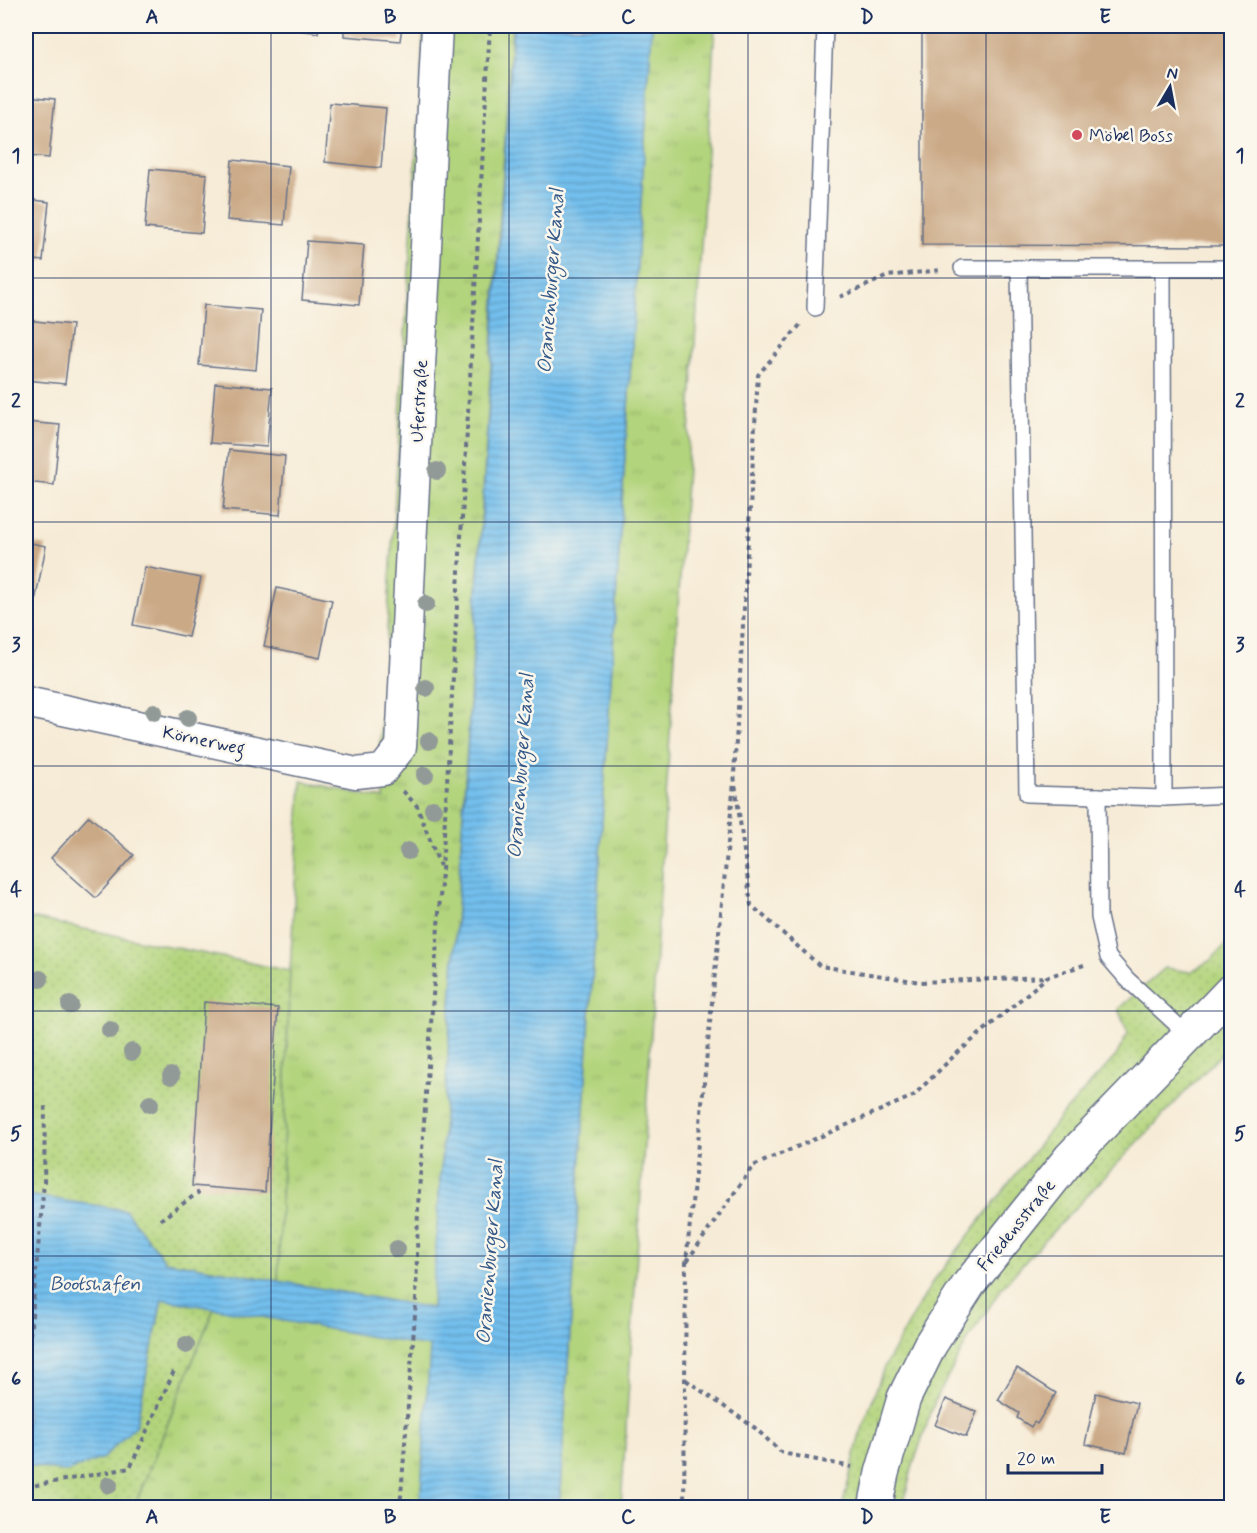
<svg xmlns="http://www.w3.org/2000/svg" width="1257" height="1533" font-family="Mynerve,sans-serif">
  <defs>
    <pattern id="grass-dots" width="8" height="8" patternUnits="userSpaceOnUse" patternTransform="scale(1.5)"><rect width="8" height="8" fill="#b2d47c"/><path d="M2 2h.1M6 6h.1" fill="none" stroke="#98b66e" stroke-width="1.8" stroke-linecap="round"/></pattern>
    <pattern id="park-tufts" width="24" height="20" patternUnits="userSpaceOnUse" patternTransform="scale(1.5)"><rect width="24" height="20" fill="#b2d47c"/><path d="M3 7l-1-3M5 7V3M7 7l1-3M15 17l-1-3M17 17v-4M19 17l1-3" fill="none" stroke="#98b66e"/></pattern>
    <pattern id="water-rules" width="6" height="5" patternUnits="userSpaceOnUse" patternTransform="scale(1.5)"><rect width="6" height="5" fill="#73bfed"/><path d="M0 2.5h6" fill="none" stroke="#5e9cc3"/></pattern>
  </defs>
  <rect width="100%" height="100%" fill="#fbf7ec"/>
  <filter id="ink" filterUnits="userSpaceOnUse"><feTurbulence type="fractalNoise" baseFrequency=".0167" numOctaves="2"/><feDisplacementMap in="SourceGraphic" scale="12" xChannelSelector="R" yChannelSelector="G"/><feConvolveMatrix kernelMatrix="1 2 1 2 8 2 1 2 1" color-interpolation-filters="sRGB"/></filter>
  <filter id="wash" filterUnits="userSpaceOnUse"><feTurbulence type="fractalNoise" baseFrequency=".008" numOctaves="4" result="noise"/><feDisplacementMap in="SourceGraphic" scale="24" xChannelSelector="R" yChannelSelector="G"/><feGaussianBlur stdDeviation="1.35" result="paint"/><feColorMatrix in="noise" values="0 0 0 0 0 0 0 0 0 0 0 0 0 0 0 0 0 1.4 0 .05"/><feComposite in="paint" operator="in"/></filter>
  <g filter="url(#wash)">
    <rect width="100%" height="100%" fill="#f6ebd6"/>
    <!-- grass -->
    <g fill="url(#grass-dots)" stroke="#66826d" stroke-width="1.5">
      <polygon points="26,917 290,971 278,1281 165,1261 125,1210 26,1195"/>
      <polygon points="1231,939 1231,1044 1040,1245 1001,1289 969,1338 935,1401 912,1468 903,1507 842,1508 859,1438 884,1367 932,1283 1060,1117 1116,1056 1128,1033 1118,1009 1165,968 1190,972 1211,960"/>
      <polygon points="162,1299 214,1308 134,1507 26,1507 26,1465 66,1472 136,1425"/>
    </g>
    <!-- park -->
    <g fill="url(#park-tufts)" stroke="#66826d" stroke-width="1.5">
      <polygon points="424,26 512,26 432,1309 278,1281 290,971 301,781 384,799 380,744"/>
      <polygon points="652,26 715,26 621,1507 559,1508"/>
      <polygon points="214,1308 431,1347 420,1507 134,1508"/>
    </g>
    <!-- water -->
    <polygon fill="url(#water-rules)" stroke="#4777a6" stroke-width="1.5" points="513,26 652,26 559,1507 420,1507 430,1347 162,1299 136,1425 103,1458 66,1472 26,1465 27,1195 125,1210 165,1261 432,1308"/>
    <g id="blocks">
      <!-- building -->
      <g fill="#caa986">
        <polygon points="273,26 319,26 318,33"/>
        <polygon points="344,26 402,26 400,41 344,36"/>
        <polygon points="922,26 1232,26 1232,246 922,245"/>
        <polygon points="26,96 55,99 49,158 26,156"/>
        <polygon points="330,103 386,108 381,168 325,162"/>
        <polygon points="232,160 289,166 284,225 227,220"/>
        <polygon points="150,169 207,174 202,233 145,228"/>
        <polygon points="26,199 49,202 43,261 26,259"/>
        <polygon points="307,241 364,245 359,305 302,300"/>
        <polygon points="204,305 261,310 256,370 199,365"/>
        <polygon points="26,320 72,325 65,384 26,380"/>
        <polygon points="215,383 272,388 267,447 210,443"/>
        <polygon points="26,422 60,425 54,485 26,482"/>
        <polygon points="229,450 285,456 280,515 223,510"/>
        <polygon points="26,542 46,546 34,607 26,606"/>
        <polygon points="145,567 201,578 188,637 133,625"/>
        <polygon points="277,588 332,600 320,658 264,646"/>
        <polygon points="89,816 134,855 96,898 51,858"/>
        <polygon points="204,1002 278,1008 265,1192 192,1186"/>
        <polygon points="1017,1368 1056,1393 1037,1424 1034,1422 1031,1427 1017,1418 1019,1413 998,1400"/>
        <polygon points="1096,1393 1137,1403 1126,1453 1085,1444"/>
        <polygon points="946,1399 977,1412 966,1437 935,1425"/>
      </g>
    </g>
  </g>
  <g filter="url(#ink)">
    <use href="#blocks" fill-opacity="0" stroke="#687188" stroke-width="1.5"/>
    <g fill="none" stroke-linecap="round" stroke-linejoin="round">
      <defs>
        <g id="lane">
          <polyline points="962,268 1232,268"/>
          <polyline points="1019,268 1027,794 1098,796"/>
          <polyline points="1163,269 1164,798"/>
          <polyline points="815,308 825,26"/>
          <polyline points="1189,1036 1127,979 1108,957 1099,917 1098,796 1164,798 1232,795"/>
        </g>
        <polyline id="street" points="26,702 356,773 383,770 401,747 437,26"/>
        <polyline id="secondary" points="875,1508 882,1473 904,1398 930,1345 969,1284 1070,1158 1232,990"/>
      </defs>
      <!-- lane casing -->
      <use href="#lane" stroke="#687188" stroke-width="18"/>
      <!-- street casing -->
      <use href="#street" stroke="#687188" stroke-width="33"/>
      <!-- secondary casing -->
      <use href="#secondary" stroke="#687188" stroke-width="36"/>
      <!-- path -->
      <g stroke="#687188" stroke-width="4" stroke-dasharray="4.5 4.5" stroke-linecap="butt">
        <polyline points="840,297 888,276 941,270"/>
        <polyline points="800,325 758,375 734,775 751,905 820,966 920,982 1047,977"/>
        <polyline points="403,791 417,806 440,866"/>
        <polyline points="160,1220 199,1192"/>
        <polyline points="687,1261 753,1166 913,1096 955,1055 1047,977 1087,964"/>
        <polyline points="26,1380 44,1183 45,1106"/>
        <polyline points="686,1380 755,1428 782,1453 852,1467"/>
        <polyline points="26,1487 130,1468 174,1371"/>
        <polyline points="400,1508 416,1302 418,1206 442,870 490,26"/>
        <polyline points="684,1508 686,1263 734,782"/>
      </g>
      <!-- lane -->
      <use href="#lane" stroke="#fff" stroke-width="15"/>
      <!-- street -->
      <use href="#street" stroke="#fff" stroke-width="30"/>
      <!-- secondary -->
      <use href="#secondary" stroke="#fff" stroke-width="33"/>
    </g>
    <!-- trees -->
    <g fill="#929a98">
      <circle cx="437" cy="471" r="9"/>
      <circle cx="426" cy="604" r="9"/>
      <circle cx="426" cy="688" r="9"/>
      <circle cx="154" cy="712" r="9"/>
      <circle cx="188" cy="718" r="9"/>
      <circle cx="429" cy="741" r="9"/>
      <circle cx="425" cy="775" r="9"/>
      <circle cx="433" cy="809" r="9"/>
      <circle cx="408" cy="851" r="9"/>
      <circle cx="40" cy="979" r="9"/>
      <circle cx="70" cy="1005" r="9"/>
      <circle cx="110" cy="1030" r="9"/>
      <circle cx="132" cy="1052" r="9"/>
      <circle cx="171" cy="1076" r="9"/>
      <circle cx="150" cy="1104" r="9"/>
      <circle cx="397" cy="1249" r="9"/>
      <circle cx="186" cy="1345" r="9"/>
      <circle cx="109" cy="1485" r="9"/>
    </g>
  </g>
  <!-- grid -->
  <path fill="none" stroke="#1b2f5e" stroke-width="1.5" stroke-opacity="0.55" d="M271 26V1508M509 26V1508M748 26V1508M986 26V1508M26 278H1232M26 522H1232M26 766H1232M26 1011H1232M26 1256H1232"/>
  <!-- markers -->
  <circle fill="#d1495b" stroke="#fbf7ec" stroke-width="2" cx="1077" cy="135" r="6"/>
  <g text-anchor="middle" stroke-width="5" stroke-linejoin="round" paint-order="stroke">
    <!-- poi labels -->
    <g font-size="18" fill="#1b2f5e" stroke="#fbf7ec" text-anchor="start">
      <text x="1089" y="141">Möbel Boss</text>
    </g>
    <!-- street labels -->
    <g font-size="18" fill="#1b2f5e" stroke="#fbf7ec">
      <text transform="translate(419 401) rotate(-87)" y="6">Uferstraße</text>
      <text transform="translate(204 740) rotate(12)" y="6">Körnerweg</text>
      <text transform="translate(1016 1225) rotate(-51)" y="6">Friedensstraße</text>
    </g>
    <!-- water labels -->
    <g font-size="20" font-style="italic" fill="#355a89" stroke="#fbf7ec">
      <text transform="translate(550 281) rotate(-86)" y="7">Oranienburger Kanal</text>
      <text transform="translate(520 766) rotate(-86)" y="7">Oranienburger Kanal</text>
      <text transform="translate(489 1252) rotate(-86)" y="7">Oranienburger Kanal</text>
      <text x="95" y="1290">Bootshafen</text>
    </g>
  </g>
  <!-- margin -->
  <rect width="1257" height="1533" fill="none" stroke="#fbf7ec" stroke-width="66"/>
  <!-- north arrow -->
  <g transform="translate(1170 87) rotate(10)" stroke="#fbf7ec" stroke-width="4.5" paint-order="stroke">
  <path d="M0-4.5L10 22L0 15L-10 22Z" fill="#1b2f5e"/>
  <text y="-9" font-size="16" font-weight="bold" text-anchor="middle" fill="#1b2f5e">N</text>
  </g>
  <!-- scale -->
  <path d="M1008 1464v9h94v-9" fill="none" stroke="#1b2f5e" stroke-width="3"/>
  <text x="1017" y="1464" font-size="18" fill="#1b2f5e" stroke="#fbf7ec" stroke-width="4.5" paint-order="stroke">20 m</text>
  <rect x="33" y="33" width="1191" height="1467" fill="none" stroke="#1b2f5e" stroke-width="2"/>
  <g font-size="20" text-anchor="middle" font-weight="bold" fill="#1b2f5e">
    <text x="152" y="23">A</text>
    <text x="390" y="23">B</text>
    <text x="628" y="23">C</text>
    <text x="867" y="23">D</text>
    <text x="1105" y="23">E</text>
    <text x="16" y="162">1</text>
    <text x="1240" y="162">1</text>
    <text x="16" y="407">2</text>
    <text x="1240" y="407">2</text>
    <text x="16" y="651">3</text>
    <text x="1240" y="651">3</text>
    <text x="16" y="896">4</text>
    <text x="1240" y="896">4</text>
    <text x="16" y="1140">5</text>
    <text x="1240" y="1140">5</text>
    <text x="16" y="1385">6</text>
    <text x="1240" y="1385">6</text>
    <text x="152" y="1523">A</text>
    <text x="390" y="1523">B</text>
    <text x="628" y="1523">C</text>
    <text x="867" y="1523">D</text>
    <text x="1105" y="1523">E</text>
  </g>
</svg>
